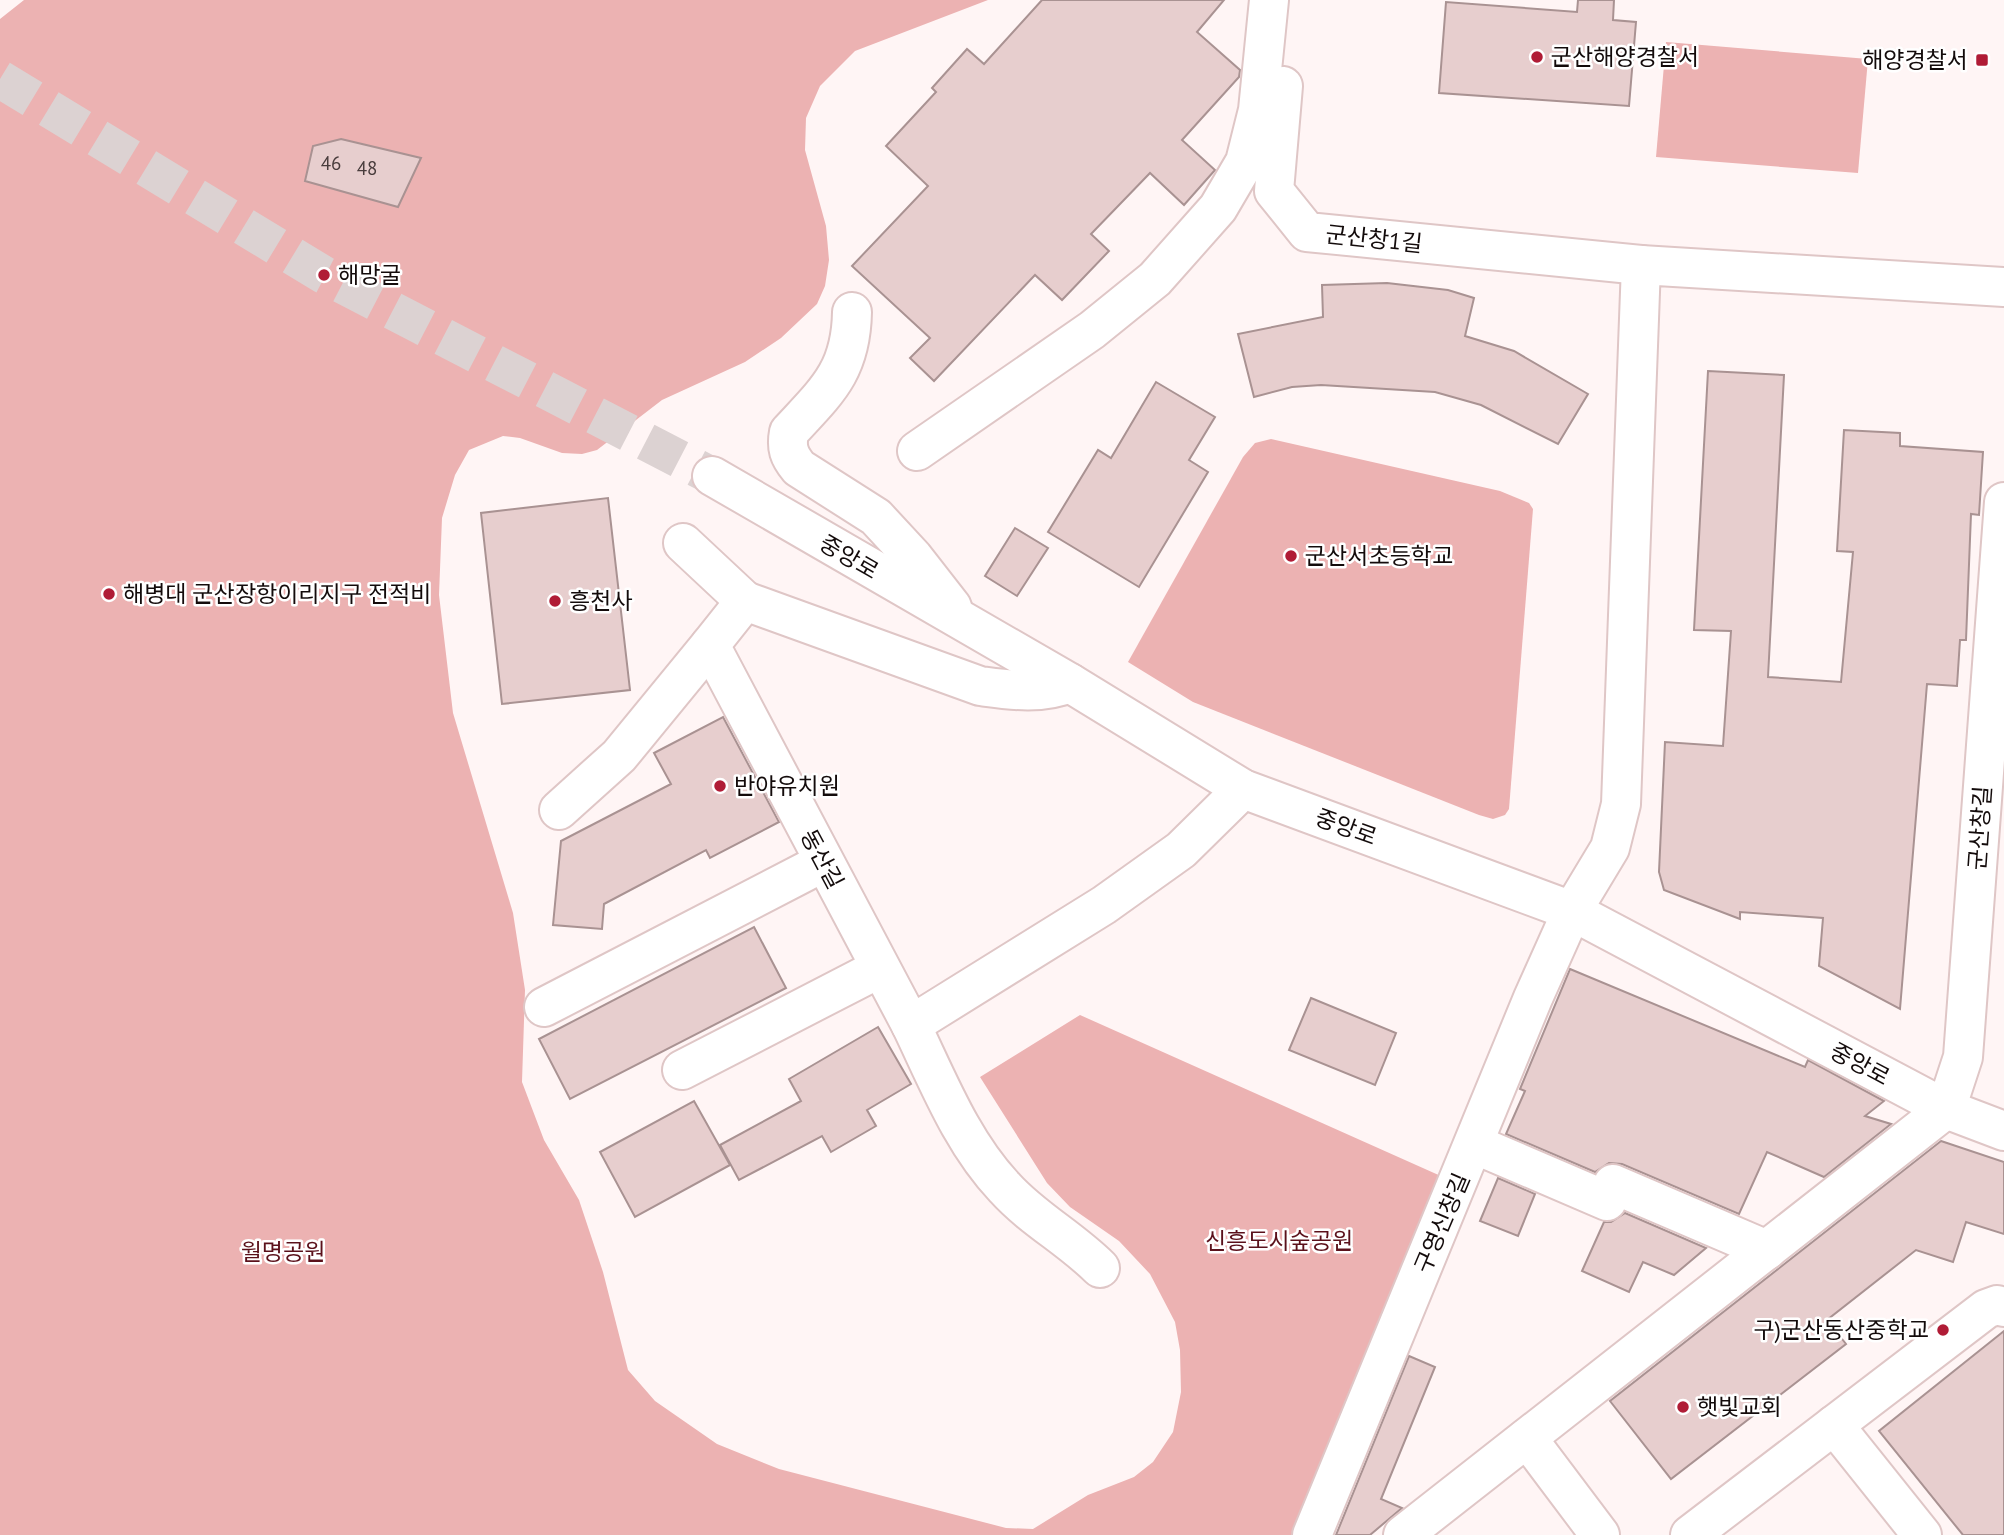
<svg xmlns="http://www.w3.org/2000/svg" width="2004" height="1535" font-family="'PT Sans','Noto Sans KR',sans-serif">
  <rect width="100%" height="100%" fill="#fff5f5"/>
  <!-- green -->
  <g fill="#ecb2b2">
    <polygon points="24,0 988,0 855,51 820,86 806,118 805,150 826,226 829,260 825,286 817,304 781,338 745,362 662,400 597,450 582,454 562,453 520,438 503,436 469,450 455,475 442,518 439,595 453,713 513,913 525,990 522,1082 544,1140 579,1200 603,1272 628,1370 655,1401 717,1444 779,1469 1006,1528 1033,1529 1088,1495 1134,1477 1153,1462 1173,1432 1181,1392 1180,1350 1175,1322 1150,1274 1119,1241 1070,1207 1047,1183 980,1077 1080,1015 1443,1177 1320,1463 1293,1535 0,1535 0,19"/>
    <polygon points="1666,42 1868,59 1858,173 1656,157"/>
    <polygon points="1271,439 1500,491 1529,503 1533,509 1509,809 1505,815 1493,819 1479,815 1193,702 1128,662 1243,457 1255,443"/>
  </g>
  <!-- building -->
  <g fill="#e7cece" stroke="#a99292" stroke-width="2">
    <polygon points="1042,0 1224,0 1197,32 1240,70 1239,77 1182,140 1215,170 1184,205 1150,173 1091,234 1109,251 1062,300 1035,275 934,381 910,358 930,338 852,266 928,186 886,146 936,92 932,88 967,49 984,64"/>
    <polygon points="1578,0 1614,0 1613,20 1636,22 1629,106 1439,93 1446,2 1577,12"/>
    <polygon points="341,139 421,158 398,207 305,181 313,146"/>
    <polygon points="1387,283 1448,290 1474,298 1465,336 1514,351 1588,394 1558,444 1481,405 1435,392 1321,385 1292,387 1254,397 1238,334 1323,317 1322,285"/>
    <polygon points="1708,371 1784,375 1768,677 1841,682 1853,552 1837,551 1844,430 1900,433 1900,446 1983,452 1979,515 1971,514 1966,640 1960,640 1957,686 1927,684 1900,1009 1819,966 1823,918 1740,912 1740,919 1664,890 1659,872 1665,742 1723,746 1731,631 1694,630"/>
    <polygon points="1156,382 1215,417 1189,460 1208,472 1139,587 1048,532 1098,450 1111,458"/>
    <polygon points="608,498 630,690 502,704 481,513"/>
    <polygon points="1015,528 1048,548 1017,596 985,576"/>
    <polygon points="723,717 779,822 710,858 706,850 604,904 602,929 553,925 561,841 671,784 654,753"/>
    <polygon points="754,927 786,988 570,1099 539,1039"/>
    <polygon points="1570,969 1805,1067 1808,1060 1884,1101 1865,1116 1891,1124 1824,1177 1767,1152 1739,1214 1622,1164 1609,1163 1595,1172 1506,1134 1525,1091 1520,1089"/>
    <polygon points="1311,998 1396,1033 1375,1085 1289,1050"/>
    <polygon points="878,1027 911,1084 867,1110 876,1126 831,1152 822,1136 739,1180 720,1145 801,1101 789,1079"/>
    <polygon points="694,1101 730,1165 635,1217 600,1152"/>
    <polygon points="1941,1141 2004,1162 2004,1234 1966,1222 1953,1262 1916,1250 1827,1320 1846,1344 1671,1479 1610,1401"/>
    <polygon points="1498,1178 1535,1194 1518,1236 1480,1221"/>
    <polygon points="1625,1213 1706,1248 1674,1275 1643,1262 1629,1292 1582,1271 1604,1222 1611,1222"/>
    <polygon points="2004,1331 2004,1535 1963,1535 1879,1431"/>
    <polygon points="1409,1356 1435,1367 1381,1499 1402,1508 1370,1535 1336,1535"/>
  </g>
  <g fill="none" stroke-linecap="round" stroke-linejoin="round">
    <!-- minor-tunnel -->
    <polyline stroke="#dcd2d2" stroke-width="38" stroke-dasharray="38 19" stroke-linecap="butt" points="0,79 324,275 712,476"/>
    <defs>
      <g id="minor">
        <polyline points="1283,86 1274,191 1307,232 1641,265"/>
        <path d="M852 312C851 371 827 391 789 432 786 448 789 456 799 468L876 517 913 557 952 607"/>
        <polyline points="917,451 1092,330 1155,279 1218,208 1245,162 1258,110 1269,0"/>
        <polyline points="712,476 1070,683 1243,789 1572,911 1946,1109 2004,1131"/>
        <polyline points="683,543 745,601"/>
        <path d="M1070 683C1041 695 1010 690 980 686L745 601 710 645 911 1025 1104 905 1181 850 1243 789"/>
        <polyline points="559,810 619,756 710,645"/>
        <polyline points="544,1007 824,862"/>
        <path d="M911 1025C938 1081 962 1143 1005 1188 1033 1219 1070 1238 1100 1268"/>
        <polyline points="682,1070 880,968"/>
        <polyline points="1474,1144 1607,1201 1613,1184 1767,1250"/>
        <polyline points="1834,1425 1922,1535"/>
        <polyline points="1527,1438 1600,1535"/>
        <polyline points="1312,1535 1533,998 1572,911 1610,848 1621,804 1641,265 2004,287"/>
        <polyline points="1403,1535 1946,1109 1963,1057 2004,502"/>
        <polyline points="1690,1535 1986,1309 1997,1305 2004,1307"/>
      </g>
    </defs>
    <!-- minor casing -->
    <use href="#minor" stroke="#dfc6c6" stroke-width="42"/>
    <!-- minor -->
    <use href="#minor" stroke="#fff" stroke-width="38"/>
  </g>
  <!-- markers -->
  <g fill="#b01c36" stroke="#fff" stroke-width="2.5">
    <circle cx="1537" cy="57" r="7"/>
    <rect x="1975" y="53" width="14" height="14" rx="3.5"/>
    <circle cx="324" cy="275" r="7"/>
    <circle cx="1291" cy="556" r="7"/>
    <circle cx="109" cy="594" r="7"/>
    <circle cx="555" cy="601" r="7"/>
    <circle cx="720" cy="786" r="7"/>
    <circle cx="1943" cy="1330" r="7"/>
    <circle cx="1683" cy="1407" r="7"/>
  </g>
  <g text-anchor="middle" stroke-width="5" stroke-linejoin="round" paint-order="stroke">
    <!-- number labels -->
    <g font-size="19" fill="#483c3c">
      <text x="331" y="170">46</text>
      <text x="367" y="175">48</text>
    </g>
    <!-- poi labels -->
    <g font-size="23" fill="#130b0b" stroke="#fff" text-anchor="start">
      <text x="1551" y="65">군산해양경찰서</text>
      <text x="1968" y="68" text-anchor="end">해양경찰서</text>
      <text x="338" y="283">해망굴</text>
      <text x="1305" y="564">군산서초등학교</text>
      <text x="123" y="602">해병대 군산장항이리지구 전적비</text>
      <text x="569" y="609">흥천사</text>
      <text x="734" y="794">반야유치원</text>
      <text x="1929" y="1338" text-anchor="end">구)군산동산중학교</text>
      <text x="1697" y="1415">햇빛교회</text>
    </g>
    <!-- street labels -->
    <g font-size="23" fill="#130b0b" stroke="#fff">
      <text transform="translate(1374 239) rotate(6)" y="8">군산창1길</text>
      <text transform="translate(849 557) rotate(30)" y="8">중앙로</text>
      <text transform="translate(1346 827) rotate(20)" y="8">중앙로</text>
      <text transform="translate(1980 828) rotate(-86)" y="8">군산창길</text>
      <text transform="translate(822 859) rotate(62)" y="8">동산길</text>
      <text transform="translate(1860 1064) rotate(28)" y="8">중앙로</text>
      <text transform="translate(1442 1223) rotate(-67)" y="8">구영신창길</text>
    </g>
    <!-- park labels -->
    <g font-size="23" fill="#5b111b" stroke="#fff">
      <text x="1279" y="1249">신흥도시숲공원</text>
      <text x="283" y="1260">월명공원</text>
    </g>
  </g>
</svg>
